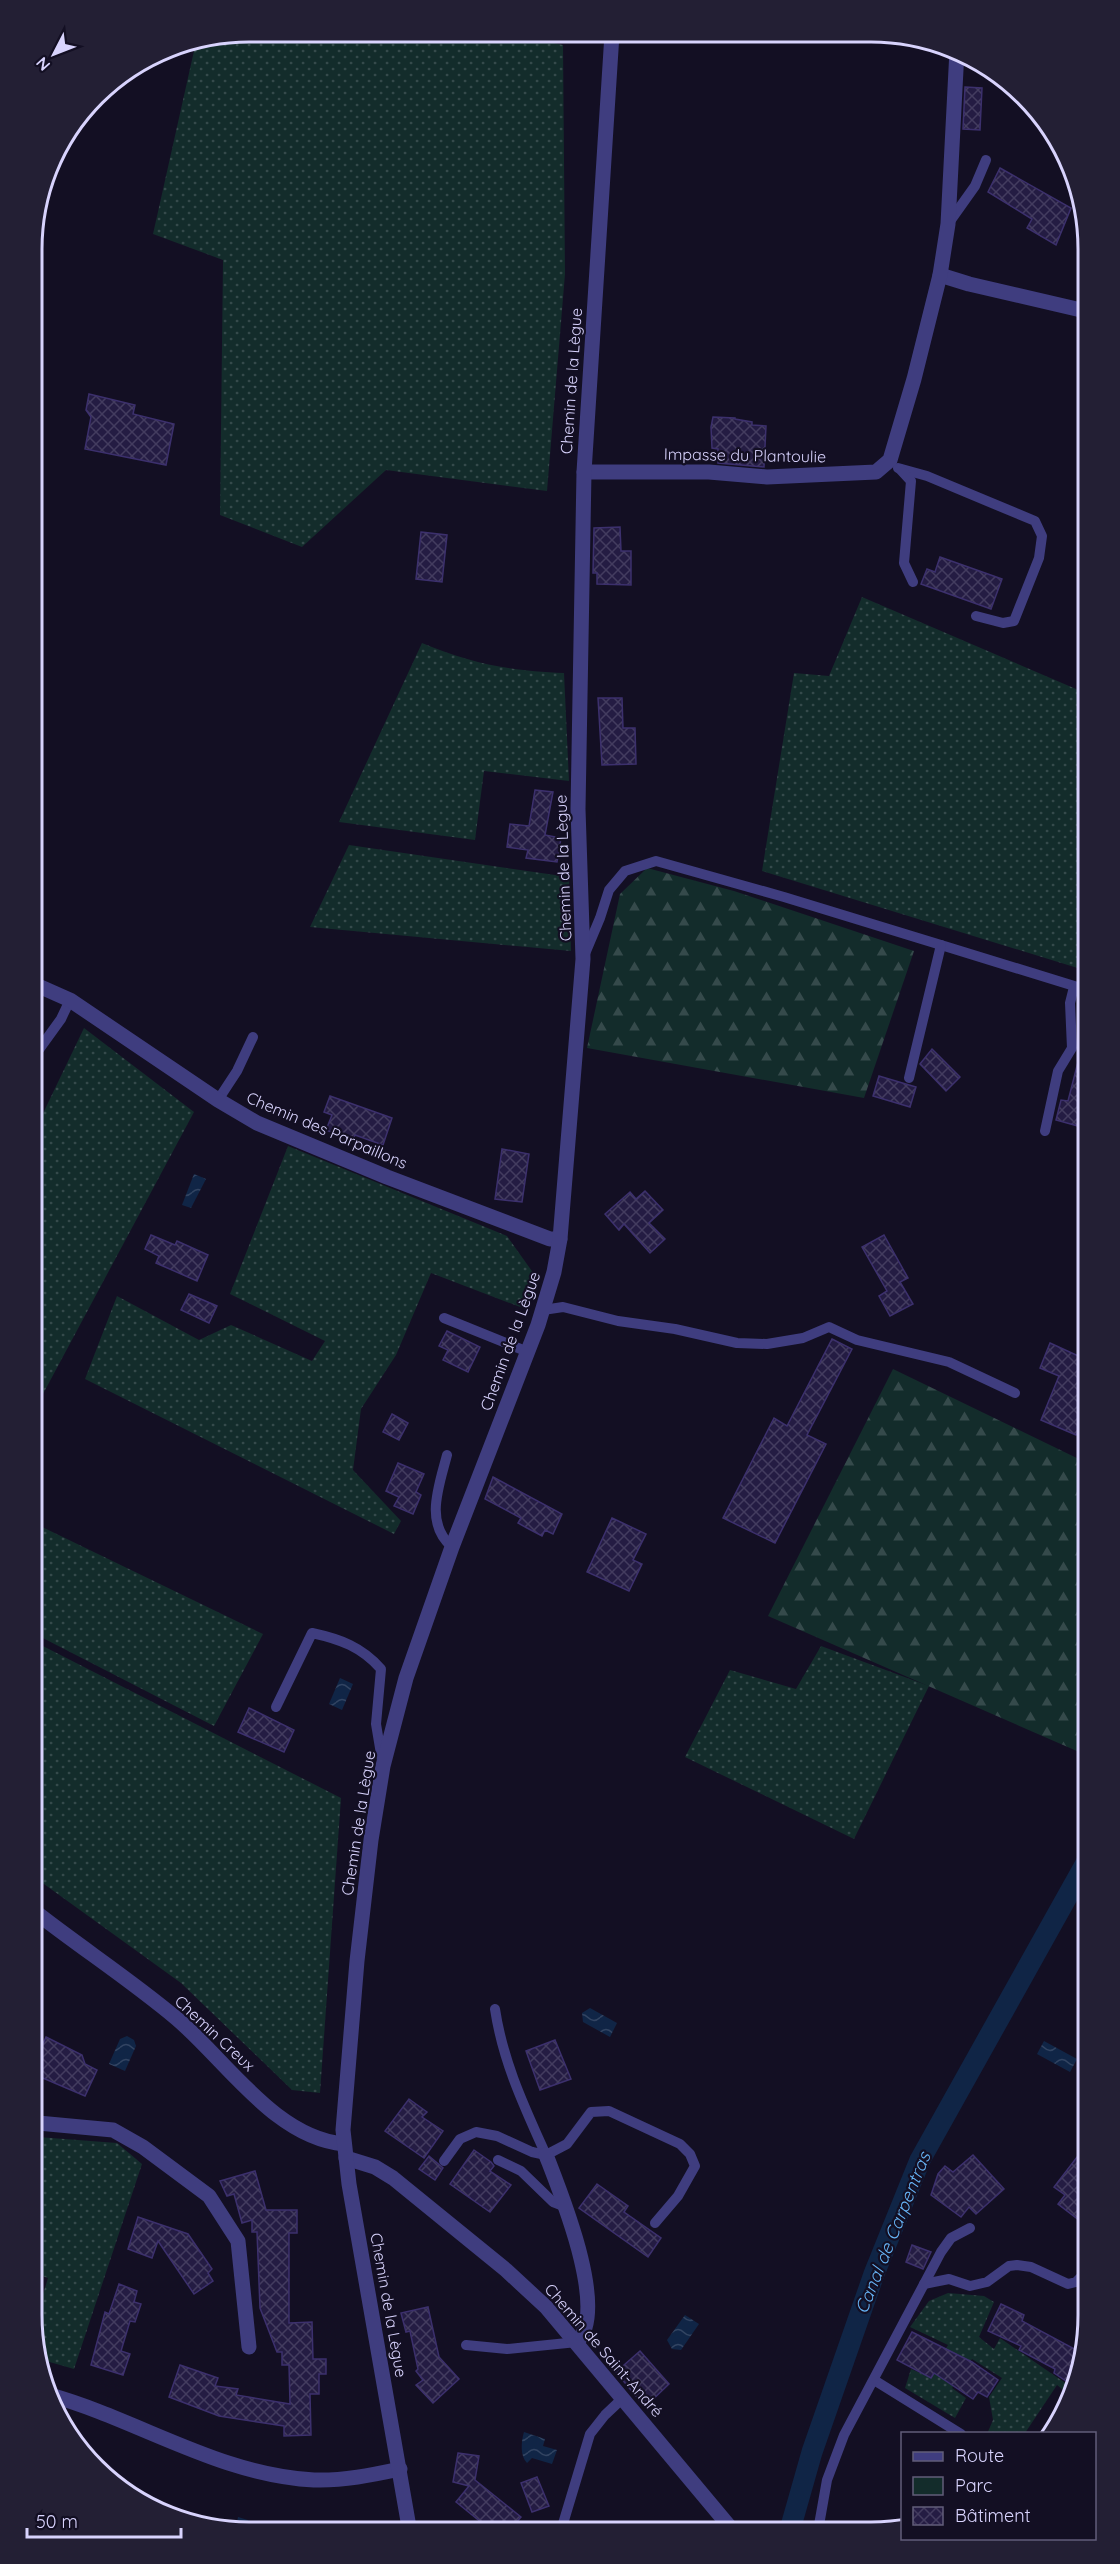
<svg xmlns="http://www.w3.org/2000/svg" width="1120" height="2564" font-family="Quicksand,sans-serif">
  <defs>
    <pattern id="green-dots" width="8" height="8" patternUnits="userSpaceOnUse" patternTransform="scale(1.5)"><rect width="8" height="8" fill="#132c2b"/><path d="M2 2h.1M6 6h.1" fill="none" stroke="#354a4b" stroke-width="1.8" stroke-linecap="round"/></pattern>
    <pattern id="forest-firs" width="22" height="20" patternUnits="userSpaceOnUse" patternTransform="scale(1.5)"><rect width="22" height="20" fill="#132c2b"/><path d="M5 1l3.5 6h-7zM16 11l3.5 6h-7z" fill="#354a4b"/></pattern>
    <pattern id="water-waves" width="16" height="10" patternUnits="userSpaceOnUse" patternTransform="scale(1.5)"><rect width="16" height="10" fill="#102546"/><path d="M0 5q4-4 8 0t8 0" fill="none" stroke="#324462"/></pattern>
    <pattern id="building-cross-hatch" width="8" height="8" patternUnits="userSpaceOnUse" patternTransform="scale(1.5)"><rect width="8" height="8" fill="#241c43"/><path d="M0 0l8 8M0 8l8-8" fill="none" stroke="#433c5f"/></pattern>
  </defs>
  <rect width="100%" height="100%" fill="#130f23"/>
  <!-- green -->
  <g fill="url(#green-dots)">
    <polygon points="249,32 509,33 563,45 565,274 547,491 386,470 302,547 220,515 223,260 153,234 196,42"/>
    <polygon points="862,597 1083,692 1084,970 762,871 794,673 829,676"/>
    <path d="M422 643C473 664 510 671 564 673L569 781 484 771 475 840 339 822Z"/>
    <polygon points="349,845 569,877 571,951 310,927"/>
    <polygon points="84,1028 194,1112 36,1407 35,1130"/>
    <polygon points="288,1146 507,1236 534,1274 528,1310 431,1273 396,1355 361,1409 353,1470 401,1521 394,1534 85,1379 117,1296 199,1340 231,1325 312,1361 325,1341 230,1294"/>
    <polygon points="36,1524 263,1634 214,1726 37,1635"/>
    <polygon points="37,1643 341,1798 320,2093 292,2090 181,1983 37,1879"/>
    <polygon points="821,1646 929,1686 854,1839 685,1757 730,1670 796,1689"/>
    <polygon points="38,2137 117,2143 142,2164 74,2369 39,2359 39,2307 48,2278 39,2275"/>
    <polygon points="948,2293 984,2296 994,2302 979,2337 994,2349 1000,2338 1074,2389 1072,2397 1057,2385 1025,2433 987,2434 993,2420 989,2397 1002,2378 972,2359 952,2388 966,2398 955,2418 905,2388 911,2369 929,2377 948,2345 910,2327 929,2301"/>
  </g>
  <!-- forest -->
  <g fill="url(#forest-firs)">
    <polygon points="647,868 734,891 914,951 864,1098 587,1048 620,894"/>
    <polygon points="893,1369 1085,1462 1086,1755 768,1616"/>
  </g>
  <!-- water -->
  <g fill="url(#water-waves)">
    <polygon points="194,1174 206,1179 191,1208 182,1205"/>
    <polygon points="340,1678 353,1684 342,1710 329,1704"/>
    <polygon points="590,2008 617,2023 610,2037 583,2022 582,2013"/>
    <polygon points="127,2036 134,2040 136,2046 125,2071 109,2064 120,2039"/>
    <polygon points="1044,2041 1077,2059 1070,2072 1037,2054"/>
    <polygon points="685,2315 699,2324 681,2350 672,2349 667,2340"/>
    <path d="M524 2432 545 2439 543 2446 557 2450 552 2464 532 2458 527 2463C520 2456 521 2442 524 2432Z"/>
    <polygon points="238,2517 254,2522 252,2528 236,2528"/>
  </g>
  <g fill="none" stroke-linecap="round" stroke-linejoin="round">
    <!-- canal -->
    <polyline stroke="#102546" stroke-width="21" points="791,2526 812,2452 874,2274 920,2160 1086,1863"/>
  </g>
  <!-- building -->
  <g fill="url(#building-cross-hatch)" stroke="#3c306d" stroke-width="1.5">
    <polygon points="965,87 982,88 980,130 963,129"/>
    <polygon points="1000,168 1071,208 1056,245 1027,228 1032,219 988,192"/>
    <polygon points="89,394 135,405 133,414 174,424 166,465 85,449 91,417 86,410"/>
    <polygon points="713,417 735,418 735,419 752,422 752,425 766,426 764,467 718,463 718,449 712,448 711,427"/>
    <polygon points="620,527 621,551 631,551 631,585 597,584 597,573 593,573 594,528"/>
    <polygon points="421,532 447,535 442,582 416,579"/>
    <polygon points="940,557 1002,579 991,609 921,584 927,569 935,572"/>
    <polygon points="598,698 622,698 623,728 635,728 636,764 602,765"/>
    <polygon points="535,790 553,792 545,835 561,838 557,862 526,858 528,850 507,847 510,824 529,826"/>
    <polygon points="932,1049 960,1077 946,1091 920,1064"/>
    <polygon points="1078,1062 1084,1062 1084,1116 1081,1117 1078,1126 1056,1120 1061,1100 1068,1101"/>
    <polygon points="879,1076 916,1087 910,1107 873,1096"/>
    <polygon points="330,1096 392,1118 383,1145 355,1135 353,1140 326,1130 332,1115 324,1112"/>
    <polygon points="502,1149 529,1154 522,1202 495,1199"/>
    <polygon points="645,1191 663,1210 649,1223 665,1239 650,1253 624,1224 619,1230 605,1214 630,1192 636,1199"/>
    <polygon points="151,1235 175,1245 177,1241 208,1255 197,1281 156,1263 159,1256 145,1249"/>
    <polygon points="884,1235 908,1278 900,1282 913,1304 890,1316 879,1296 887,1291 862,1247"/>
    <polygon points="189,1294 217,1306 209,1323 181,1310"/>
    <polygon points="447,1331 480,1347 468,1372 443,1360 448,1350 439,1346"/>
    <polygon points="832,1339 852,1349 807,1435 826,1444 775,1543 723,1518 774,1418 787,1426"/>
    <polygon points="1050,1343 1085,1359 1085,1416 1076,1435 1041,1420 1059,1376 1040,1368"/>
    <polygon points="392,1414 408,1423 399,1440 383,1432"/>
    <polygon points="398,1463 424,1474 416,1492 421,1495 413,1514 394,1506 399,1497 386,1491"/>
    <polygon points="493,1477 562,1514 553,1534 545,1530 542,1536 527,1528 518,1523 521,1518 485,1499"/>
    <polygon points="612,1518 646,1534 633,1560 642,1564 629,1591 587,1572"/>
    <polygon points="249,1708 294,1730 284,1752 238,1732"/>
    <polygon points="46,2037 82,2055 85,2064 97,2070 85,2096 38,2076 38,2055"/>
    <polygon points="555,2040 571,2079 540,2090 526,2051"/>
    <polygon points="409,2099 427,2112 422,2117 443,2131 424,2158 385,2131"/>
    <polygon points="1087,2144 1088,2174 1080,2184 1088,2190 1088,2227 1058,2204 1065,2195 1054,2187"/>
    <polygon points="474,2150 491,2162 494,2166 490,2171 511,2185 490,2212 450,2184"/>
    <polygon points="973,2155 1004,2189 976,2214 969,2207 961,2217 931,2195 938,2174 945,2166 953,2172"/>
    <polygon points="429,2156 443,2168 435,2180 419,2169"/>
    <polygon points="255,2171 266,2210 297,2210 297,2233 289,2233 289,2323 312,2322 313,2359 326,2359 326,2374 319,2374 319,2394 310,2394 311,2435 284,2436 284,2426 219,2416 169,2397 180,2365 218,2378 215,2386 238,2389 236,2395 290,2404 289,2365 282,2365 282,2352 277,2352 260,2308 257,2232 252,2232 252,2220 242,2223 234,2194 227,2196 220,2181"/>
    <polygon points="597,2184 628,2206 624,2212 661,2238 648,2257 579,2208"/>
    <polygon points="138,2217 188,2234 212,2269 208,2273 213,2281 194,2294 158,2241 152,2258 128,2249"/>
    <polygon points="912,2245 931,2252 923,2269 906,2262"/>
    <polygon points="119,2284 137,2291 134,2302 141,2304 135,2322 130,2321 121,2351 130,2354 123,2375 91,2365 105,2312 109,2314"/>
    <polygon points="1001,2304 1024,2315 1022,2321 1082,2353 1077,2364 1079,2366 1075,2387 1054,2373 1055,2369 1019,2350 1021,2346 988,2331"/>
    <polygon points="428,2307 439,2357 459,2379 433,2403 416,2385 423,2380 416,2371 418,2369 410,2331 406,2332 401,2313"/>
    <polygon points="912,2332 972,2362 998,2380 987,2397 978,2392 973,2399 934,2373 931,2378 897,2360"/>
    <polygon points="640,2351 669,2384 645,2407 616,2372"/>
    <polygon points="458,2453 479,2456 475,2480 521,2517 512,2527 487,2527 456,2502 469,2486 453,2482"/>
    <polygon points="537,2477 549,2506 532,2512 521,2483"/>
  </g>
  <g fill="none" stroke-linecap="round" stroke-linejoin="round">
    <!-- lane -->
    <g stroke="#3f3d7f" stroke-width="10">
      <polyline points="948,224 975,186 986,160"/>
      <polyline points="898,468 927,476 1035,521 1042,536 1039,558 1014,621 1003,623 976,616"/>
      <polyline points="900,469 911,481 904,563 913,582"/>
      <polyline points="941,945 1084,989"/>
      <polyline points="584,956 600,918 609,890 625,871 656,861 784,897 941,945 909,1078"/>
      <polyline points="35,1055 61,1019 70,1000"/>
      <polyline points="218,1100 237,1071 253,1037"/>
      <polyline points="1045,1131 1058,1071 1072,1048 1070,1003 1074,987"/>
      <polyline points="543,1310 563,1307 618,1321 675,1329 737,1343 767,1344 803,1338 829,1327 857,1340 949,1362 1015,1393"/>
      <polyline points="444,1318 528,1352"/>
      <path d="M447 1455C439 1486 424 1523 452 1547"/>
      <path d="M276 1707 312 1633C340 1639 362 1647 381 1669L376 1724 382 1760"/>
      <path d="M495 2009C503 2062 524 2106 546 2155"/>
      <polyline points="498,2160 521,2171 553,2202 566,2207"/>
      <polyline points="444,2161 460,2139 476,2132 497,2136 532,2152 546,2155 567,2144 591,2112 609,2111 680,2144 690,2154 695,2166 678,2196 655,2223"/>
      <polyline points="924,2284 949,2279 970,2286 987,2282 1009,2266 1017,2265 1031,2267 1068,2284 1076,2282 1088,2270"/>
      <polyline points="466,2345 507,2349 577,2342"/>
      <polyline points="874,2380 961,2434"/>
      <polyline points="819,2525 827,2480 844,2435 941,2252 951,2238 970,2228"/>
      <polyline points="562,2527 590,2434 605,2415 623,2398"/>
    </g>
    <!-- street -->
    <g stroke="#3f3d7f" stroke-width="15">
      <polyline points="940,275 969,284 1081,310"/>
      <polyline points="584,472 709,472 767,477 876,472 890,460 914,379 940,275 948,224 957,50"/>
      <polyline points="34,984 70,1000 218,1100 257,1123 387,1177 550,1239 560,1239"/>
      <path d="M38 1914C83 1949 132 1981 176 2018 226 2060 275 2138 344 2144"/>
      <polyline points="38,2123 113,2130 143,2147 209,2196 238,2241 249,2347"/>
      <path d="M546 2155C561 2194 609 2310 577 2342"/>
      <polyline points="346,2158 375,2167 393,2178 506,2270 546,2307 729,2526"/>
      <path d="M50 2395C139 2420 219 2475 314 2480 343 2481 372 2475 400 2469"/>
      <polyline points="409,2527 349,2184 343,2130 357,1961 371,1840 383,1766 406,1678 452,1547 538,1325 554,1272 560,1239 583,959 578,809 584,472 612,34"/>
    </g>
  </g>
  <g text-anchor="middle" stroke-width="4.5" stroke-linejoin="round" paint-order="stroke">
    <!-- street labels -->
    <g font-size="16" fill="#d8d3fd" stroke="#130f23">
      <text transform="translate(571 381) rotate(-86)" y="6">Chemin de la Lègue</text>
      <text transform="translate(745 455) rotate(1)" y="6">Impasse du Plantoulie</text>
      <text transform="translate(563 868) rotate(-92)" y="6">Chemin de la Lègue</text>
      <text transform="translate(327 1130) rotate(23)" y="6">Chemin des Parpaillons</text>
      <text transform="translate(510 1341) rotate(-70)" y="6">Chemin de la Lègue</text>
      <text transform="translate(358 1823) rotate(-81)" y="6">Chemin de la Lègue</text>
      <text transform="translate(215 2033) rotate(43)" y="6">Chemin Creux</text>
      <text transform="translate(389 2305) rotate(80)" y="6">Chemin de la Lègue</text>
      <text transform="translate(604 2350) rotate(49)" y="6">Chemin de Saint-André</text>
    </g>
    <!-- water labels -->
    <g font-size="18" font-style="italic" fill="#67b5f7" stroke="#130f23">
      <text transform="translate(893 2233) rotate(-68)" y="6">Canal de Carpentras</text>
    </g>
  </g>
  <!-- crop -->
  <path d="M0 0H1120V2564H0ZM249 42H871A207 207 0 0 1 1078 249V2315A207 207 0 0 1 871 2522H249A207 207 0 0 1 42 2315V249A207 207 0 0 1 249 42Z" fill="#231f34" fill-rule="evenodd"/>
  <path fill="none" stroke="#d8d3fd" stroke-width="3" d="M249 42H871A207 207 0 0 1 1078 249V2315A207 207 0 0 1 871 2522H249A207 207 0 0 1 42 2315V249A207 207 0 0 1 249 42Z"/>
  <!-- legend -->
  <rect x="901" y="2432" width="195" height="108" fill="#130f23" stroke="#625d7a" stroke-width="1.5"/>
  <rect x="913" y="2452" width="30" height="9" fill="#3f3d7f" stroke="#625d7a" stroke-width="1.5"/>
  <text x="955" y="2462" font-size="18" fill="#d8d3fd">Route</text>
  <rect x="913" y="2477" width="30" height="18" fill="#132c2b" stroke="#625d7a" stroke-width="1.5"/>
  <text x="955" y="2492" font-size="18" fill="#d8d3fd">Parc</text>
  <rect x="913" y="2507" width="30" height="18" fill="url(#building-cross-hatch)" stroke="#625d7a" stroke-width="1.5"/>
  <text x="955" y="2522" font-size="18" fill="#d8d3fd">Bâtiment</text>
  <!-- north arrow -->
  <g transform="translate(54 54) rotate(228)" stroke="#130f23" stroke-width="4.5" paint-order="stroke">
  <path d="M0-4.5L10 22L0 15L-10 22Z" fill="#d8d3fd"/>
  <text y="-9" font-size="16" font-weight="bold" text-anchor="middle" fill="#d8d3fd">N</text>
  </g>
  <!-- scale -->
  <path d="M27 2528v9h154v-9" fill="none" stroke="#d8d3fd" stroke-width="3"/>
  <text x="36" y="2528" font-size="18" fill="#d8d3fd" stroke="#130f23" stroke-width="4.5" paint-order="stroke">50 m</text>
</svg>
